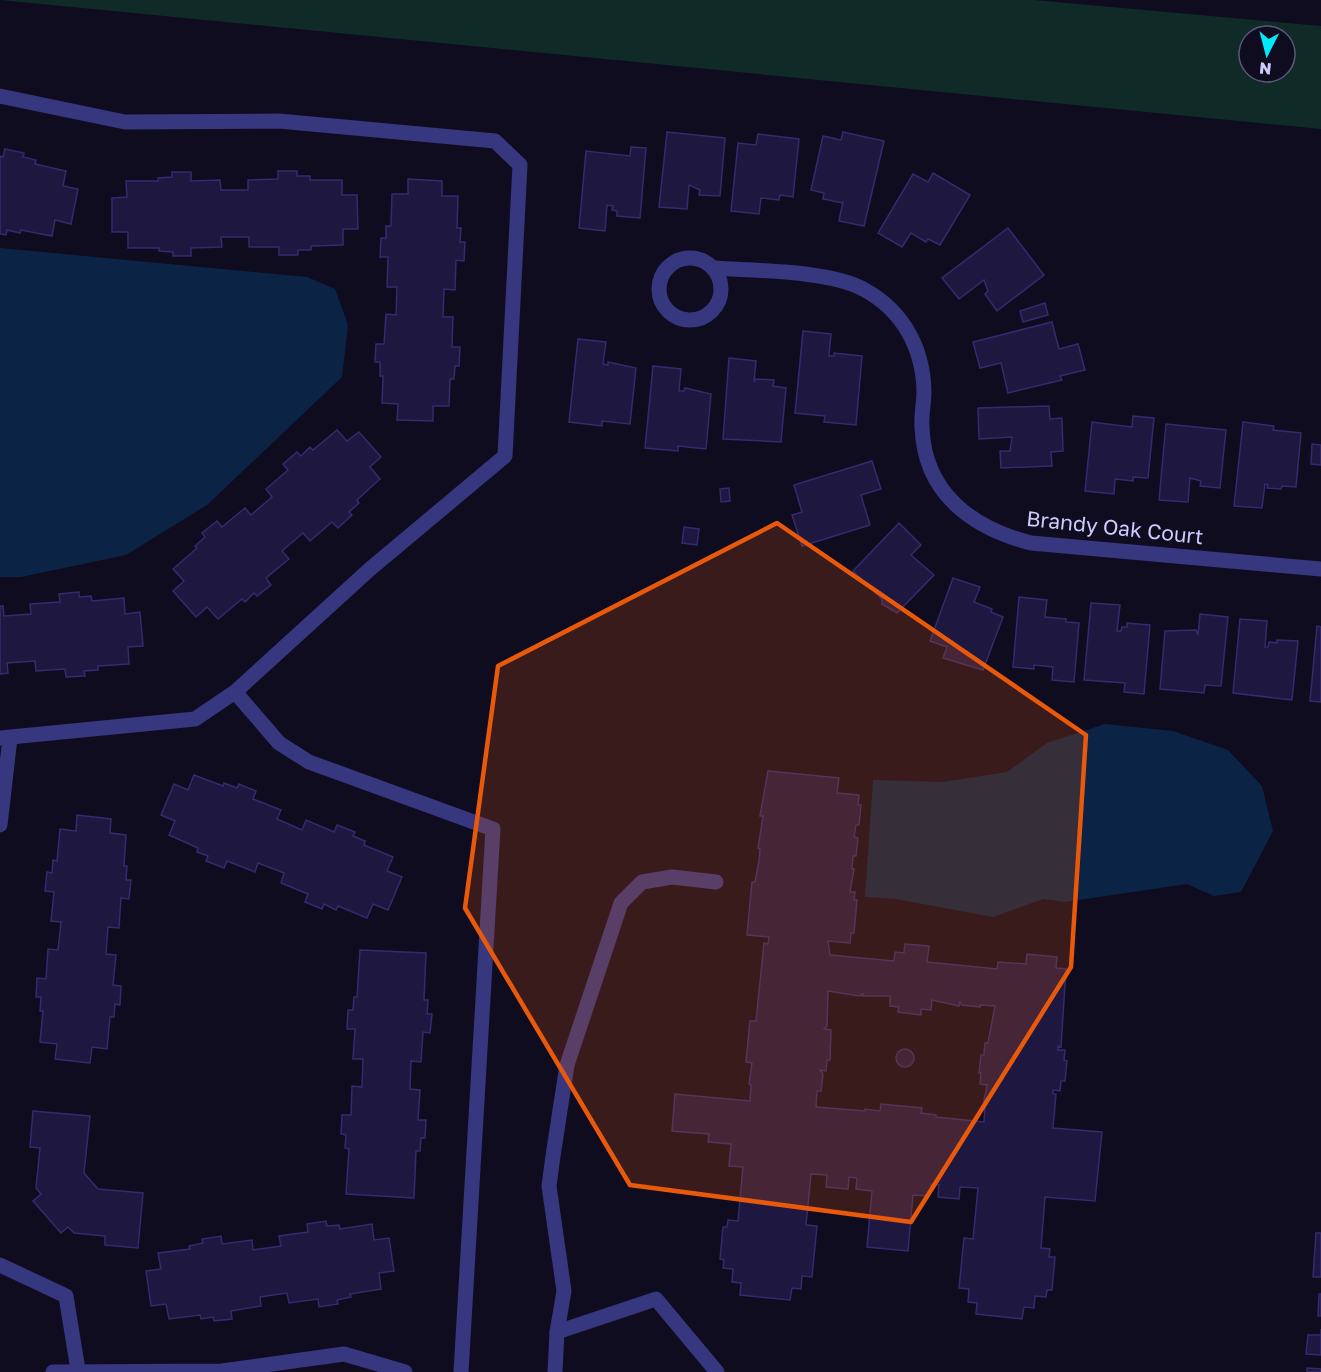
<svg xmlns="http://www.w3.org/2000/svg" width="1321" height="1372" font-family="'Golos Text',sans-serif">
  <rect width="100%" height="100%" fill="#0f0c20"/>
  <!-- green -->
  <path fill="#0f2a27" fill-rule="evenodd" d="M0 0H1034L1321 26V129ZM1249 36H1285V72H1249Z"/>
  <!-- water -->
  <g fill="#0b2445">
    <polygon points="0,248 307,277 335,289 348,325 342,377 207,505 126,555 21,577 0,577"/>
    <polygon points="1105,724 1173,731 1228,750 1262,786 1273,831 1241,892 1214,896 1187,884 1065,902 1043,899 993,917 896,899 865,897 873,780 943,782 1007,772 1047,743"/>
  </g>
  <!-- building -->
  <g fill="#1e1841" stroke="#342a6d" stroke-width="1.5" fill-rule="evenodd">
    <polygon points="667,132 725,138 720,196 699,195 700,190 689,185 687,209 659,207"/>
    <polygon points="843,132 884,141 864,226 839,221 843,201 842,203 823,199 824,193 811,190 823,136 841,140"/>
    <polygon points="758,134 799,139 793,197 780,195 779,200 761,198 759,214 731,211 738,143 756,145"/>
    <polygon points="631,147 646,148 640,218 617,216 617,211 612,210 613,206 607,205 605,231 579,228 586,151 630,156"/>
    <polygon points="5,149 24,153 23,157 36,160 35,164 66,171 63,186 78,189 71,224 55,220 52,236 21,230 20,233 7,230 6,235 0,234 0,156 3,157"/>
    <polygon points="278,171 297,171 297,176 310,176 310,180 342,180 342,195 357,195 358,229 343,229 343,245 311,246 311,250 298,250 298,255 279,255 279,247 249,247 249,237 221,237 222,247 191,248 191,256 173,256 173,252 159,251 159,248 128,248 128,232 112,232 112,198 127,197 126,181 158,181 158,178 172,177 172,172 191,172 191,181 220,180 221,190 248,190 248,180 278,179"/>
    <polygon points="933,173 970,195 940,245 928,239 926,242 911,233 902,247 878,233 913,174 928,182"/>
    <polygon points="408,179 442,181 442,196 458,196 457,228 461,228 460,242 465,242 464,261 456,260 455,290 444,289 443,317 453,317 452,347 460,347 459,366 455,366 454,379 450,379 449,406 433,406 433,421 397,420 398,404 382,403 383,376 380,376 380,362 375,362 376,344 384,344 386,314 396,315 397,287 387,287 388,257 380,257 381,238 386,238 386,226 391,226 392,194 408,194"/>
    <polygon points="1008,228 1044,275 997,311 985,294 988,291 984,280 959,299 942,278"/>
    <polygon points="1045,303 1048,315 1023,322 1020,311"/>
    <polygon points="1052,322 1059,349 1078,344 1085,370 1060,376 1062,380 1008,393 1001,363 980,368 973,342"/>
    <polygon points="803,331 831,334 829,356 834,356 834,353 862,356 856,425 824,422 825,416 795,413"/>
    <polygon points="578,339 606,342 603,364 608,365 608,362 636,368 630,424 602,421 602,426 569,422"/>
    <polygon points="729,358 756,361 754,382 755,379 774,380 773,386 786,388 781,442 723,439"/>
    <polygon points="653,366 681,369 679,391 684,391 685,388 711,394 706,449 678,446 678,451 645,448"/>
    <polygon points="1049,406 1050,419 1062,418 1063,451 1051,452 1052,466 1001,468 1000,451 1010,451 1012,437 979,439 978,408"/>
    <polygon points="1133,416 1154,418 1148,478 1133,477 1133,481 1115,479 1114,494 1085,491 1092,422 1132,427"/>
    <polygon points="1243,422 1274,426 1273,430 1301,433 1296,487 1282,486 1281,489 1267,488 1268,485 1265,484 1262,508 1234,506"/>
    <polygon points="1166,424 1226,430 1220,488 1200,486 1201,481 1190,478 1188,502 1159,500"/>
    <polygon points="337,430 347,441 359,432 381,457 370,467 380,479 357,500 359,503 349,512 352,515 338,528 332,522 310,541 303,533 282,551 289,559 266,578 271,585 257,596 254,593 245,602 242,599 218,619 207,607 196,617 173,591 184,581 173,569 197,548 195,546 205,537 202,533 217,521 222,527 245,508 251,515 272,497 266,489 288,470 283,464 297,452 301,456 310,447 313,450"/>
    <polygon points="1312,444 1321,445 1321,465 1311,464"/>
    <polygon points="872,461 881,489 861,495 870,525 802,546 792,515 802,512 794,485"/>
    <polygon points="729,488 730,501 721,502 720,489"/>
    <polygon points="899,523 921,545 911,555 934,575 897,613 882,604 882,599 853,571"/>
    <polygon points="684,527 699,529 697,545 682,543"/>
    <polygon points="953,578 980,587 974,602 992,609 991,612 1003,617 983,670 943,658 947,647 930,641"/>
    <polygon points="79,592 79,597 91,596 92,601 124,598 125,614 140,612 143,646 128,647 129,664 98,666 98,670 84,671 85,676 66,677 65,669 36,671 35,661 7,663 8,673 0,674 0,606 3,606 4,616 31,614 30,604 60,602 59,594"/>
    <polygon points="1019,597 1047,600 1045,617 1066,619 1066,622 1079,623 1074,682 1052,680 1053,667 1034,665 1034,669 1013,667"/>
    <polygon points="1091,603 1120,605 1117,631 1121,631 1122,627 1127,627 1127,623 1150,625 1144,694 1124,692 1125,683 1084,680"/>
    <polygon points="1200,614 1228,617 1221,686 1205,685 1204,693 1160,689 1165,631 1196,630 1198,635"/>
    <polygon points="1240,619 1267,621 1265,647 1268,647 1269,642 1277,643 1277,640 1298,641 1292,700 1233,693"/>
    <polygon points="1317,626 1321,627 1321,702 1310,701"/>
    <path d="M768 771 839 778 837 793 859 795 858 805H861L859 825H856L854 837 858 838 856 856H853L852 869H854L850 892H855L854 900H857L854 933H851L850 943 828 941 830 955 894 961 895 952 904 953 905 944 929 946 927 962 997 969 998 962 1026 964 1027 954 1057 957 1056 968 1066 969 1061 1047 1058 1046V1050H1065L1064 1060 1067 1061 1065 1081H1061L1060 1091 1053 1090V1094H1056L1053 1128 1102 1132 1095 1201 1045 1197 1041 1248 1050 1249 1049 1257H1055L1052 1290H1047L1046 1297 1035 1296 1034 1308 1024 1307 1022 1319 976 1314 977 1303 968 1302 969 1289 959 1288 964 1238 973 1239 978 1188 960 1187 959 1199 938 1197 939 1185 931 1184 929 1196 913 1195 908 1251 867 1247 872 1191 856 1189 857 1178 849 1177 848 1189 826 1187 827 1175 811 1174 806 1225 817 1226 812 1277 802 1276 801 1289 792 1288 790 1300 740 1295 741 1283 732 1282 733 1269 723 1268 724 1260 720 1259 723 1227H727L728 1220 738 1221 743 1167 729 1166 731 1144 708 1142 709 1134 672 1131 675 1094 750 1101 751 1085 749 1084 752 1063 746 1062 750 1021H756L764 943 768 944 769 937 747 935 752 882H755L759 861 760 849 758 848 763 816H760ZM828 991 859 996 863 994 862 996H890V1006L899 1007 898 1012 921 1015V1009L931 1010 932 1000 959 1006 960 1002 962 1005 980 1007V1005L995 1006 988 1043H985L984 1055H981L979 1073H981L980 1084 987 1085 983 1106H985L984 1122 936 1117V1115L921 1113 922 1108 881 1104 880 1111 865 1109V1111L816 1107 817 1091H821L823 1074 820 1070 826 1071 827 1060H830L831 1030 824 1029 827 1026Z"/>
    <polygon points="194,775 223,786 224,783 237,788 239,784 256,791 253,799 281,810 277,819 302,830 306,820 334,832 337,825 355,832 353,836 365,841 364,845 393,857 387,871 402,877 388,910 373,904 367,918 338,906 336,910 324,904 322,909 305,902 308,894 281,883 284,873 258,863 255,872 227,861 224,868 206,861 208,856 197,852 198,848 169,835 175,821 161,815 174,784 188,790"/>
    <polygon points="77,815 111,819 110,833 126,835 124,866 127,866 126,880 131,880 129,899 121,898 119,928 108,927 106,954 116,955 113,985 121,986 120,1005 115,1004 114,1017 110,1017 107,1049 92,1047 90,1063 55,1059 57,1044 40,1042 43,1011 40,1011 41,997 36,997 37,978 46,979 48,949 58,950 61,922 51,921 54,892 45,891 47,872 52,873 53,860 57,861 60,829 76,831"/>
    <polygon points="360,950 426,953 424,1000 428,1000 427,1014 432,1014 430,1033 423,1032 421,1062 411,1061 410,1089 420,1090 418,1120 426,1120 425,1138 421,1138 420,1151 416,1151 414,1198 346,1194 349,1149 345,1148 346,1135 341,1134 342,1115 351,1115 352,1086 362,1087 363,1059 353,1059 355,1029 347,1029 348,1010 353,1010 354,997 357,997"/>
    <circle cx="905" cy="1058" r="9"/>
    <polygon points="33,1111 90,1116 84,1173 98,1189 143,1193 138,1248 105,1245 105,1236 74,1233 68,1227 61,1233 33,1201 41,1194 36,1188 40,1148 30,1147"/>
    <polygon points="326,1221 327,1226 339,1225 340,1229 372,1224 374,1240 389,1238 394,1271 379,1273 381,1289 350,1294 351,1297 337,1300 338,1304 319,1307 318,1299 289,1303 287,1293 260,1297 261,1306 231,1311 232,1319 214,1321 213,1317 201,1319 200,1315 169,1319 166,1304 151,1306 146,1271 161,1269 158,1253 190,1249 189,1246 203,1243 202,1239 221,1236 222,1244 252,1240 253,1250 281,1246 279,1236 308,1232 307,1224"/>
    <polygon points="1316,1233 1321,1233 1321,1277 1313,1277"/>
    <polygon points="1319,1294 1321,1294 1321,1316 1318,1316"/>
    <polygon points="1321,1329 1321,1355 1306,1354 1308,1335 1321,1335"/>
    <polygon points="1307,1368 1321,1369 1321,1372 1307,1372"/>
  </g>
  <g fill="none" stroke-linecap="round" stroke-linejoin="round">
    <!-- minor -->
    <g stroke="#36377f" stroke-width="15">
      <polyline points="0,96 125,122 279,121 495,141 520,165 505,456 370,569 235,692 195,719 0,738"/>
      <circle cx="690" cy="289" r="31"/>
      <path d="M713 268C754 271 831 270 865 290 903 311 923 348 924 391 924 403 921 415 922 427 924 493 972 528 1031 543L1321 569"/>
      <polyline points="235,692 279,743 309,762 493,829 461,1372"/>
      <polyline points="0,825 10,738"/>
      <polyline points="716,882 672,877 642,882 621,903 567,1065 553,1156 549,1186 564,1291 557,1332 656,1299 717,1372"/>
      <polyline points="0,1265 66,1296 78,1370"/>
      <polyline points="53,1372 222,1371 344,1354 405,1372"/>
      <polyline points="555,1372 557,1332"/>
    </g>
  </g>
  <!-- marked area -->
  <path fill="#e8590c" fill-opacity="0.2" stroke="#e8590c" stroke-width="4.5" stroke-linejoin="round" d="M777 523 1086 735 1071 967 911 1222 630 1185 465 908 498 666Z"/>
  <g text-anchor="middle" stroke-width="5" stroke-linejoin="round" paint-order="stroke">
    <!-- street labels -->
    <g font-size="21" fill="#cecbff" stroke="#0f0c20">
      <text transform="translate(1115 528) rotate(6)" y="7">Brandy Oak Court</text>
    </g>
  </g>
  <!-- north arrow -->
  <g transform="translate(1267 54) rotate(186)"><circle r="28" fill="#0f0c20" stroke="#5b5879" stroke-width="1.5"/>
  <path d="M0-4.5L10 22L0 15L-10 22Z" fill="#00e9f6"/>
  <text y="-9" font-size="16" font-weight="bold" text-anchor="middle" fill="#cecbff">N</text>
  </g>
</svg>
